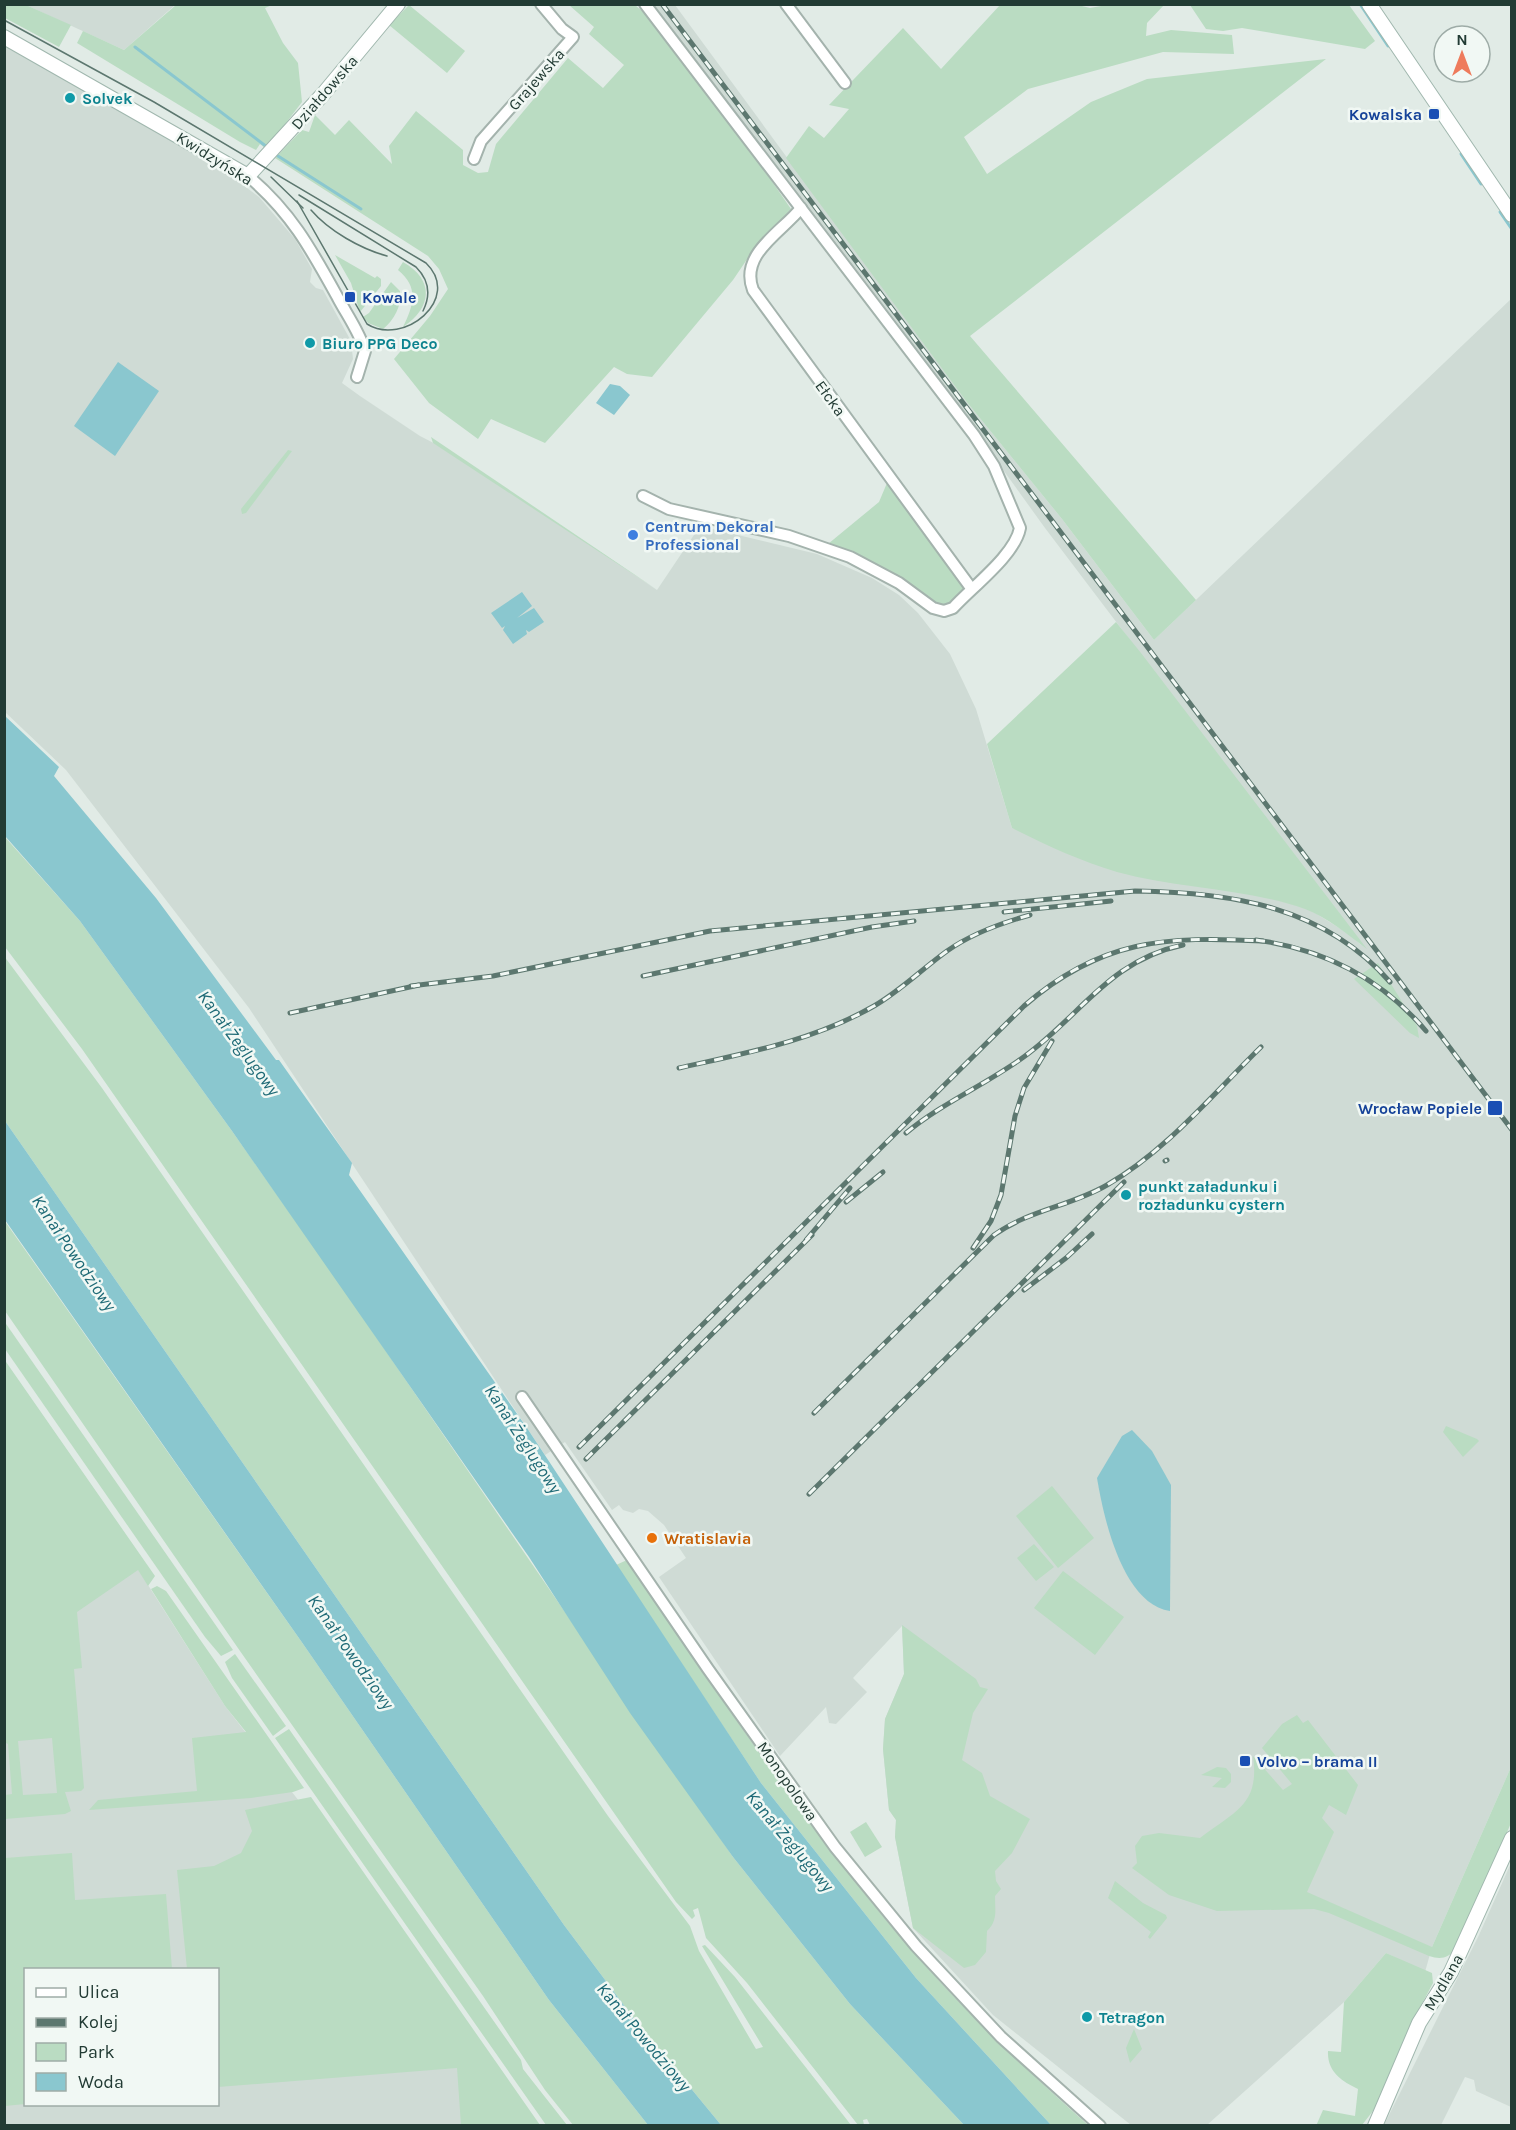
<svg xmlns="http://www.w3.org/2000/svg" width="1516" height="2130" font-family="Karla,sans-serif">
  <rect width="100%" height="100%" fill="#e1ebe6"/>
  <!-- built -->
  <g fill="#cfdbd5" fill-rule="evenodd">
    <polygon points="173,4 175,5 124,50 26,5"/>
    <polygon points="654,5 675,5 966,401 1062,519 1154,640 1511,299 1511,1767 1432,1947 1425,1972 1386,1953 1344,2002 1207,2125 1131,2125 993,2015 913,1928 895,1837 896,1820 889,1810 883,1749 885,1719 904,1674 902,1626 853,1678 867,1692 836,1724 829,1723 826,1707 780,1756 659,1577 686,1558 664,1525 648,1511 639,1509 633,1513 623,1510 619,1505 612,1510 565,1442 545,1455 249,1008 66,770 5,712 4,46 137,119 235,179 259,197 295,239 312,269 310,282 316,288 323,290 351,341 353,359 342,383 360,396 420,436 451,452 657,590 700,526 817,554 872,578 899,595 918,613 950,654 976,709 1012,828 1307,908 1352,936 1361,945 1045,528 898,324"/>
    <path d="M4 1377 127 1552 225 1706 299 1801 525 2125H5ZM26 1970H218V2104H26Z"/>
    <polygon points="1511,1863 1511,2107 1476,2091 1474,2080 1465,2077 1441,2125 1384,2125 1479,1935"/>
  </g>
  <!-- green -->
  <g fill="#badcc2" fill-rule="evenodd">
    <polygon points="5,4 26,5 71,25 59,47 5,18"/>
    <polygon points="1074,4 1090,8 1112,4 1164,5 1147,23 1146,36 1171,30 1232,35 1234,54 1163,52 1028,89 964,137 987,174 1091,102 1147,79 1326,59 970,336 1196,600 1154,640 1062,519 966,401 786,158 809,126 824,138 849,109 829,105 903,28 941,69 1000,5"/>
    <polygon points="1256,4 1349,5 1375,41 1365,49 1242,28 1223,31 1206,29 1190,5"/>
    <polygon points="176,5 272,5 265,8 283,43 298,63 302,102 266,149 260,144 256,150 240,142 77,43 83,31 124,50"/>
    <polygon points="409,5 465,51 447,73 389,25"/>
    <polygon points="569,5 635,5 649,17 742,138 791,209 752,252 733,280 652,377 627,374 614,367 545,443 491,419 478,439 429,403 394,359 430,316 448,289 439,269 428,256 275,158 302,130 309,132 315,115 335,135 349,120 392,164 389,146 416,111 463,150 463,165 478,173 488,172 496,144 568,58 603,88 624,65 589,34 594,27"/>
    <polygon points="335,255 375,278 377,276 381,279 381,286 360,312 351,283"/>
    <path d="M403 262C435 280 432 308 403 327 414 305 419 287 398 270Z"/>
    <path d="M391 282 400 291C402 306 394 320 383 329L368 323 363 317 369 313Z"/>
    <polygon points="431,437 656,589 433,443"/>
    <polygon points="288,450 292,451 246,513 242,514 241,509"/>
    <polygon points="887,483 965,586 954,602 941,605 934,603 861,557 828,544 879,502"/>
    <path d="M1116 622 1141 653 1367 949C1348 935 1327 917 1305 909 1245 888 1179 889 1117 872 1080 861 1046 845 1012 828L987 744Z"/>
    <polygon points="4,836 80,921 232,1131 335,1277 733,1857 850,2004 964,2125 870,2125 867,2119 863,2120 864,2125 858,2125 747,1983 706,1938 698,1908 693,1910 695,1916 692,1919 676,1902 82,1049 5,947"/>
    <polygon points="4,956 102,1088 608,1816 690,1926 699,1951 756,2049 763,2047 702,1946 705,1945 735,1977 851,2125 721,2125 638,2024 564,1925 5,1121"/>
    <polygon points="1378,963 1417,1026 1419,1038 1410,1033 1354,979"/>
    <polygon points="4,1220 301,1641 549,2000 648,2125 573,2125 545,2090 483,1996 240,1651 5,1311"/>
    <polygon points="4,1321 233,1650 221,1656 205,1637 5,1349"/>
    <path d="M4 1359 155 1576 148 1586 138 1570 77 1612 82 1668 74 1669 84 1788 81 1791 65 1792 71 1811 65 1814 5 1819V1795L12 1794 8 1744 4 1742ZM52 1738 57 1793 23 1795 18 1741Z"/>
    <polygon points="1446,1426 1477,1439 1479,1441 1463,1457 1443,1432"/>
    <polygon points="1052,1486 1094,1538 1058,1568 1016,1516"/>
    <polygon points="1034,1544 1054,1567 1036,1581 1017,1558"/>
    <path d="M627 1560C715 1689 801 1820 902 1939 959 2006 1023 2067 1088 2125H1051L916 1978 761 1783 616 1565Z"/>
    <polygon points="1063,1571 1124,1617 1095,1655 1034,1608"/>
    <polygon points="157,1586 166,1591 304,1788 293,1792 251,1798 89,1810 98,1800 197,1791 192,1738 246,1732 225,1706 151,1589"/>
    <path d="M902 1625 976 1679 980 1687 988 1689 973 1713 962 1760 982 1773 990 1796 1030 1819 1012 1853 995 1871 996 1881 1001 1889 995 1896C995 1910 998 1921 987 1931L986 1952 975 1965 964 1968 913 1928 895 1837 896 1820 889 1810 883 1749 885 1719 904 1674Z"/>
    <polygon points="235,1654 286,1726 273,1736 232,1678 225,1662"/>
    <path d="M1297 1715 1303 1723 1308 1720 1358 1785 1346 1815 1329 1805 1322 1818 1334 1832 1307 1892 1432 1947 1511 1767V1823L1456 1949C1448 1958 1441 1960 1429 1956L1329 1913 1314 1909 1217 1911 1169 1895 1132 1868 1137 1863 1135 1846 1142 1836 1159 1833 1200 1838C1235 1811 1260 1805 1253 1756L1283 1790 1292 1784 1262 1748 1282 1724Z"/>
    <polygon points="289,1729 521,2060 523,2069 567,2125 546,2125 275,1738"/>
    <polygon points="1217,1767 1226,1768 1231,1774 1231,1782 1225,1788 1212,1787 1222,1778 1201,1775"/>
    <polygon points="311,1797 540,2125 461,2125 457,2068 218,2087 218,1970 187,1969 177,1870 214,1866 241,1853 252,1831 245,1810"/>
    <polygon points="866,1822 882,1847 865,1857 850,1832"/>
    <polygon points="72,1853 75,1900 166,1894 172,1969 26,1970 25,2104 5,2106 5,1858"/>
    <polygon points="1115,1881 1143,1903 1166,1915 1167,1918 1150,1939 1148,1937 1151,1932 1108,1898"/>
    <path d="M1386 1953 1432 1973 1433 1983 1410 2026 1376 2107 1362 2125 1316 2126 1323 2110 1355 2116 1358 2089C1342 2081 1327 2072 1328 2051L1341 2052 1344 2002Z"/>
    <polygon points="1134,2029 1142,2049 1130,2063 1126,2048"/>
  </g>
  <!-- water -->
  <g fill="#8ac7cf">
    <polygon points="118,362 159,391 115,456 74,426"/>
    <polygon points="610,384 620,386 630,395 614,415 596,403"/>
    <polygon points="522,592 532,606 517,618 534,608 544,622 529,632 526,630 527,634 513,644 503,630 505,626 502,628 491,613"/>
    <polygon points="5,716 59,767 54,776 156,898 276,1060 279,1060 352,1163 349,1175 527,1428 761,1783 916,1978 1051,2125 964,2125 850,2004 733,1857 630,1713 529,1557 232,1131 80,921 5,836"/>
    <polygon points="5,1121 564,1925 638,2024 721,2125 648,2125 549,2000 301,1641 5,1220"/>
    <path d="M1132 1430 1152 1451 1171 1485 1170 1611C1123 1604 1104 1520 1097 1478L1122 1436Z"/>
  </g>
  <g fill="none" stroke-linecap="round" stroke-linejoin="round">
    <!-- stream -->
    <g stroke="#8ac7cf" stroke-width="3">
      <polyline points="1360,4 1388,46"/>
      <polyline points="135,47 267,147"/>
      <polyline points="1461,154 1481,184"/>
      <polyline points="278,156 361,209"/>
      <polyline points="1500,212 1511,228"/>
    </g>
    <defs>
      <g id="street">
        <polyline points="786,4 845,83"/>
        <polyline points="474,159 481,141 573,37 562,29 541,4"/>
        <path d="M248 176C291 212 311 249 338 298 347 315 360 333 365 351L357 377"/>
        <path d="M801 208C782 232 739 254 753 290L971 588"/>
        <path d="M643 496 669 509 789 536 850 557 899 583 933 608 944 611 953 608C972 587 1015 555 1020 528L994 466 974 435 645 4"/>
        <polyline points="522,1397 708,1669 835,1847 916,1946 1001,2037 1100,2126"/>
      </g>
      <g id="secondary">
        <polyline points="1369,4 1512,215"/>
        <polyline points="4,37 248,176 324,93 398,4"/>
        <polyline points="1375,2126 1419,2023 1451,1972 1512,1838"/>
      </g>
    </defs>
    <!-- street casing -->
    <use href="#street" stroke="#a4b3ad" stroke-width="14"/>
    <!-- secondary casing -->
    <use href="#secondary" stroke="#a0b7ae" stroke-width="16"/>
    <!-- street -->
    <use href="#street" stroke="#fff" stroke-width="10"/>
    <!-- secondary -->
    <use href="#secondary" stroke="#fff" stroke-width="14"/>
    <!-- tram -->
    <g stroke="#5c776f" stroke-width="1.5">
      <path d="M4 20 154 102 426 263C463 299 403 347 367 324L297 201"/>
      <polyline points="271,177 303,208"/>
      <path d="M299 195 416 267C429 280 431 295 423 311"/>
      <path d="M311 210C329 231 361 249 387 256"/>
    </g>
    <defs>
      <g id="rail">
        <polyline points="662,4 1512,1130"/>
        <polyline points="1004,912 1111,901"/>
        <path d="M1256 940C1324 949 1382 979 1426 1031"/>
        <polyline points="643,976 872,927 914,921"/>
        <path d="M411 986 493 976 710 931 1135 891C1230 892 1324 906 1390 982"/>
        <polyline points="290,1013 419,985"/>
        <path d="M679 1068C746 1053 813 1041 874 1006 900 991 922 969 947 951 971 934 1001 923 1030 915"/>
        <path d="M906 1133C942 1103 987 1084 1025 1056 1081 1015 1110 960 1183 945"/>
        <polyline points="1165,1161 1167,1160"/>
        <polyline points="846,1202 883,1172"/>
        <polyline points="806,1240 850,1188"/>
        <polyline points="973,1248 991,1221 1001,1195 1015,1116 1024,1088 1052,1041"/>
        <polyline points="1024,1290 1066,1258 1092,1234"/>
        <path d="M814 1413 994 1235C1029 1210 1071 1206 1107 1185 1166 1151 1213 1094 1261 1047"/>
        <path d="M579 1447 1024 1006C1101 939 1166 936 1263 941"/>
        <polyline points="586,1459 812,1235"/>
        <polyline points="809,1494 1124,1182"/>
      </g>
    </defs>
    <!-- rail casing -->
    <use href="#rail" stroke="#5c776f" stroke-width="5"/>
    <!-- rail -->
    <use href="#rail" stroke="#f1f8f4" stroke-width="3" stroke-dasharray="9" stroke-linecap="butt"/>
  </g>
  <!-- markers -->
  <g fill="#0f9aa8" stroke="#f1f8f4" stroke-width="2">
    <circle cx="70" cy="98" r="6"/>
    <circle cx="310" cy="343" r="6"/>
    <circle cx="1126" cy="1195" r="6"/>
    <circle cx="1087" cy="2017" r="6"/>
  </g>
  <g fill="#1a4fb4" stroke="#f1f8f4" stroke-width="2">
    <rect x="1428" y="108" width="12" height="12" rx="3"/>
    <rect x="344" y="291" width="12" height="12" rx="3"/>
    <rect x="1487" y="1100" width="16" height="16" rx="3"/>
    <rect x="1239" y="1755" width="12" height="12" rx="3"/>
  </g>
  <circle fill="#3f7fe0" stroke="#f1f8f4" stroke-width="2" cx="633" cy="535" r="6"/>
  <circle fill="#e8710a" stroke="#f1f8f4" stroke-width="2" cx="652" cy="1538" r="6"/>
  <g text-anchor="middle" stroke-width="5" stroke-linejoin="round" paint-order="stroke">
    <!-- street labels -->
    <g font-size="16" fill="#223b34" stroke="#f1f8f4">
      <text transform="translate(536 79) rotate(-49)" y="6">Grajewska</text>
      <text transform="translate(324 92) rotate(-49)" y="6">Działdowska</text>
      <text transform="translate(215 158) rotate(32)" y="6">Kwidzyńska</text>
      <text transform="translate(831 398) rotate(54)" y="6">Ełcka</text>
      <text transform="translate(788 1781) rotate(55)" y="6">Monopolowa</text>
      <text transform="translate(1443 1982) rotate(-60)" y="6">Mydlana</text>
    </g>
    <!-- culture labels -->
    <g font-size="16" font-weight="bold" fill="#0d838f" stroke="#f1f8f4" text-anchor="start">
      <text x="82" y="104">Solvek</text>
      <text x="322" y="349">Biuro PPG Deco</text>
      <text x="1138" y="1192">punkt załadunku i<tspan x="1138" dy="18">rozładunku cystern</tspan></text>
      <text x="1099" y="2023">Tetragon</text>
    </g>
    <!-- transit labels -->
    <g font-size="16" font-weight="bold" fill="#164399" stroke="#f1f8f4" text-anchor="end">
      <text x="1422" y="120">Kowalska</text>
      <text x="362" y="303" text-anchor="start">Kowale</text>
      <text x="1482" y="1114">Wrocław Popiele</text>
      <text x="1257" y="1767" text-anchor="start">Volvo – brama II</text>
    </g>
    <!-- shop labels -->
    <g font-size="16" font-weight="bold" fill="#366cbe" stroke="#f1f8f4" text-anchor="start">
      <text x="645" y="532">Centrum Dekoral<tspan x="645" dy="18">Professional</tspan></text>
    </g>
    <!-- food labels -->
    <g font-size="16" font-weight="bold" fill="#c56008" stroke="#f1f8f4" text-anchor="start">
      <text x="664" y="1544">Wratislavia</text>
    </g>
    <!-- water labels -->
    <g font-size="18" font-style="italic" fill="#1e6a76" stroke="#f1f8f4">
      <text transform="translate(239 1043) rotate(54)" y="6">Kanał Żeglugowy</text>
      <text transform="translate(74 1253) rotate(56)" y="6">Kanał Powodziowy</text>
      <text transform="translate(523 1439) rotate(57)" y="6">Kanał Żeglugowy</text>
      <text transform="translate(351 1652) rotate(55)" y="6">Kanał Powodziowy</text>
      <text transform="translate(790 1841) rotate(50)" y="6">Kanał Żeglugowy</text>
      <text transform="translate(644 2037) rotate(50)" y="6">Kanał Powodziowy</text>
    </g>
  </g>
  <!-- border -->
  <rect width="1516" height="2130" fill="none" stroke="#223b34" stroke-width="12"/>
  <!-- legend -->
  <rect x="24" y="1968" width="195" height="138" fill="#f1f8f4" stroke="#9eaca7" stroke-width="1.5"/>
  <rect x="36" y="1988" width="30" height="9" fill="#ffffff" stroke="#9eaca7" stroke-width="1.5"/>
  <text x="78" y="1998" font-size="18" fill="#223b34">Ulica</text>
  <rect x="36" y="2018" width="30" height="9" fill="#5c776f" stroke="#9eaca7" stroke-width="1.5"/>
  <text x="78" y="2028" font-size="18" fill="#223b34">Kolej</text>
  <rect x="36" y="2043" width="30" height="18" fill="#badcc2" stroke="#9eaca7" stroke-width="1.5"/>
  <text x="78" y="2058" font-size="18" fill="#223b34">Park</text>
  <rect x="36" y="2073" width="30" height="18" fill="#8ac7cf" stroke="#9eaca7" stroke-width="1.5"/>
  <text x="78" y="2088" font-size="18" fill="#223b34">Woda</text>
  <!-- north arrow -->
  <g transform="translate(1462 54)"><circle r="28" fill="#f1f8f4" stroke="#9eaca7" stroke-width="1.5"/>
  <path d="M0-4.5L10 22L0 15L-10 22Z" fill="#ee7b5c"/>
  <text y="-9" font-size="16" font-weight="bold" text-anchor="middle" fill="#223b34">N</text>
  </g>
</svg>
